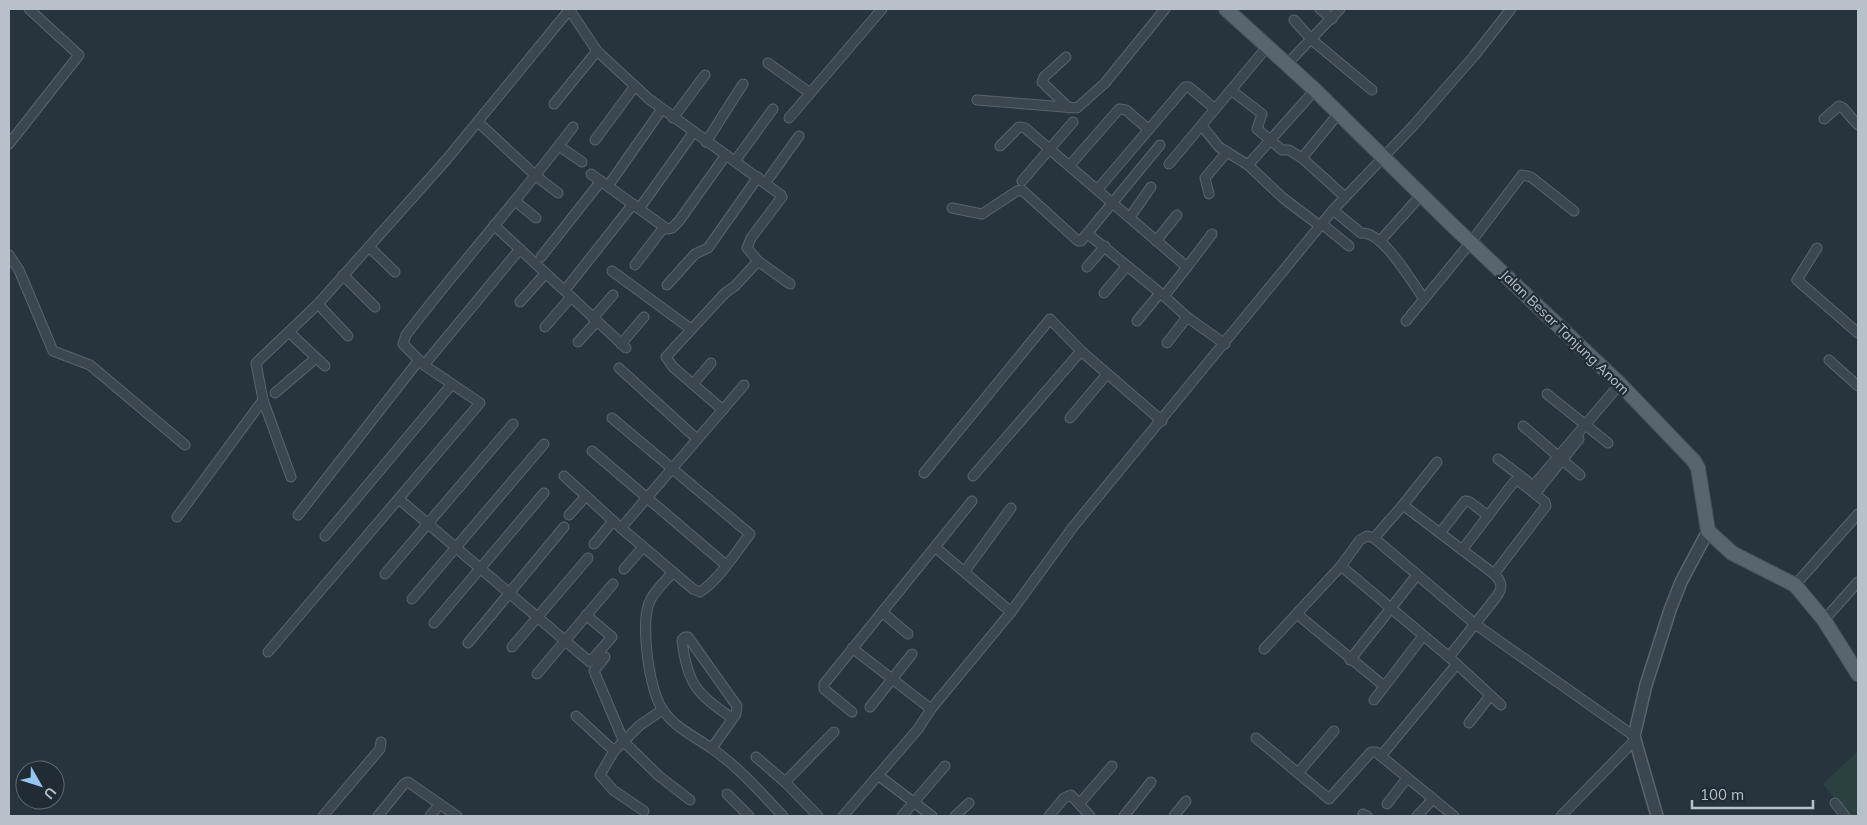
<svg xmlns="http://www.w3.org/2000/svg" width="1867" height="825" font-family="Mulish,sans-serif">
  <rect width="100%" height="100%" fill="#27343e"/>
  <!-- green -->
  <polygon fill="#2a413f" points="1858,751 1858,816 1848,816 1823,784"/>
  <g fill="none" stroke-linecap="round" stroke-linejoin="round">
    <defs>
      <g id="minor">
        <polyline points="569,9 597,51 649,99 781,195 782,197 751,238 747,248 758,261 790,284"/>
        <polyline points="1320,9 1332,19"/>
        <polyline points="1294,20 1312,40 1372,90"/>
        <polyline points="1066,57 1044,77 1042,82 1069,108"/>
        <polyline points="768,63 810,93"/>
        <polyline points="1286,65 1340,9"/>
        <polyline points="1231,90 1262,114 1257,129 1282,150 1289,150 1302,158 1345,197"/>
        <polyline points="977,100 1077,108 1105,83 1165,9"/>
        <polyline points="554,104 597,51"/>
        <polyline points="673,118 705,75"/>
        <polyline points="789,118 882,9"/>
        <polyline points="1824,119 1839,106 1843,108 1858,125"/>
        <polyline points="478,122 536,176 558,193"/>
        <polyline points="1202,126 1219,147 1248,165 1283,198 1320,226"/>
        <polyline points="595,140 635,86"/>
        <polyline points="706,142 743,84"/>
        <polyline points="9,144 79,55 29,9"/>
        <polyline points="559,146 582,162"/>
        <polyline points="1000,146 1019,127 1025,128 1187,267 1164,296 1187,317 1225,344"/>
        <polyline points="1302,158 1339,113"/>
        <polyline points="735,161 773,109"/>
        <polyline points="1169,164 1267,47"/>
        <polyline points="1070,165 1119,109 1126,110 1148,129"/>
        <polyline points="1248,165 1315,90"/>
        <polyline points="591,174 667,229 672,228 679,221 726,155"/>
        <polyline points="1022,181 1073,122"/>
        <polyline points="766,182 799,136"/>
        <polyline points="608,186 662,109"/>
        <polyline points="1098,189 1185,87 1189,87 1215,109"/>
        <polyline points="1209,194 1205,178 1227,152"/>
        <polyline points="515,201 536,218"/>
        <polyline points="952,208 982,214 1017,191 1022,190 1078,241 1081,241 1160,145"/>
        <polyline points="639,209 693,133"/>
        <path d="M1333 210 1361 233C1383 231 1411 281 1424 299"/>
        <polyline points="1130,217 1151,187"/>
        <polyline points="1322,224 1349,246"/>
        <polyline points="494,225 626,348"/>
        <polyline points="1088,234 1164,296"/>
        <polyline points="1381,240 1422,194"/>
        <polyline points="1156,241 1177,215"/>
        <polyline points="369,247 395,272"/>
        <polyline points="1817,248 1797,280 1858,333"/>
        <polyline points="9,255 19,270 53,351 90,365 185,445"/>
        <polyline points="541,257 601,181"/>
        <polyline points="635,265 664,227"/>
        <polyline points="1087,267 1105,246"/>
        <polyline points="1187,267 1212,234"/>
        <polyline points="612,271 691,329"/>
        <polyline points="343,275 375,307"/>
        <polyline points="569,285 633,204"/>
        <polyline points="667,285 695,254 708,248 758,177"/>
        <polyline points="1104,293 1126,267"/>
        <polyline points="520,302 545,274"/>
        <polyline points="318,304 348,336"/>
        <polyline points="593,318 613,295"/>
        <polyline points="1137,321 1160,293"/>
        <polyline points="1406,321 1471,242 1522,175 1531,177 1574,211"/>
        <polyline points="545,327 571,297"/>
        <polyline points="289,332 325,366"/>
        <polyline points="578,342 597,321"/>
        <polyline points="1167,343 1187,317"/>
        <polyline points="621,344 644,317"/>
        <polyline points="1829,360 1858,386"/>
        <polyline points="424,365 519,250"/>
        <polyline points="619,368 697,439"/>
        <polyline points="693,384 711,363"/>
        <polyline points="275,393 316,358"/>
        <polyline points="1547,394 1608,443"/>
        <polyline points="723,410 673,367 666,357 725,293 735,286 758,261"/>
        <polyline points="1070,418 1107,374"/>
        <polyline points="1523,426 1580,475"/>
        <polyline points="592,451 726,565"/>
        <polyline points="1498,459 1527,481"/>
        <polyline points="924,473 1050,319 1081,351 1162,421"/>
        <path d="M564 476 621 528 693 589 700 592C720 579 735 553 750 534L612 418"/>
        <polyline points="973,476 1081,351"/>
        <polyline points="291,477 263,400 256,363 318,304 447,159 570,9"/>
        <polyline points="1533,486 1620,384"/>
        <polyline points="1538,490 1579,439"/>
        <polyline points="399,499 590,662 612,637 586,615"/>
        <polyline points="1403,505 1437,462"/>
        <polyline points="298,515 419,360"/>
        <polyline points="569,515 586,496"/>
        <polyline points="177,517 263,400"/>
        <polyline points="621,528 744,385"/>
        <polyline points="1440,533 1465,501 1470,502 1488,516"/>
        <polyline points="325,536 452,384"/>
        <path d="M1374 538 1403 505 1494 574C1502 582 1503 587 1497 596L1449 657"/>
        <polyline points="594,544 613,521"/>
        <polyline points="935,547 1011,612"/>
        <polyline points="1462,550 1510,487 1515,481 1519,481 1545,502 1546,506 1494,574"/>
        <polyline points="1341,566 1449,657 1501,705"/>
        <polyline points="624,569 643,547"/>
        <polyline points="965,571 1011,508"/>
        <path d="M673 572C666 581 656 589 651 599 639 618 649 692 663 710 675 728 694 736 711 748 738 766 761 793 783 816"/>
        <polyline points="385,574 513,424"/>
        <polyline points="1795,585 1858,514"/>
        <polyline points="412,599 544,444"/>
        <polyline points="882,612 908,634"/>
        <polyline points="1297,614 1384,686"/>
        <polyline points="1824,620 1858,582"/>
        <polyline points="434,623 544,493"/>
        <polyline points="468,643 564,527"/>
        <polyline points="512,647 588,558"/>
        <polyline points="852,648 931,709"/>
        <polyline points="1264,649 1341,566 1360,540 1367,536 1374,538 1475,624 1634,736"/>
        <path d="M268 652 480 403 424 365 403 344 406 335C460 264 520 198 573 127"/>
        <polyline points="605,657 594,671 624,742 659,776 690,800"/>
        <polyline points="1350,660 1417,575"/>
        <polyline points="537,674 613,584"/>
        <polyline points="1374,700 1423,636"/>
        <polyline points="870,707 912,654"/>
        <polyline points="852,712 824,689 824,684 972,501"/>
        <polyline points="576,716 614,751"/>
        <polyline points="1469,723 1490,696"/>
        <polyline points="1256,738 1329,799 1371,752 1376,752 1454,816"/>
        <path d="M712 748 736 714 737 706 688 637H685L682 640C687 684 697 694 732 718"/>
        <polyline points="1381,756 1456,665"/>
        <polyline points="756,757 785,782 818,816"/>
        <polyline points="1298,773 1334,731"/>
        <polyline points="879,776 932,816"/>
        <polyline points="785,782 834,732"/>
        <polyline points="727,794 749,816"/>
        <polyline points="1080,803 1112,766"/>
        <polyline points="1835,803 1845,816"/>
        <polyline points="1387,804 1407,778"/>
        <polyline points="644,811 613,790 600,775 614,751 639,726 662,710"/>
        <polyline points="1363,814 1367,816"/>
        <polyline points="323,816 380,749 381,742"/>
        <polyline points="378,816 404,784 408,782 457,816"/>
        <polyline points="430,816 440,804"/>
        <polyline points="843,816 918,729 931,709 1011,612 1073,527 1333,210 1413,126 1474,56 1511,9"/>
        <polyline points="902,816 945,766"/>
        <polyline points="955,816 969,803"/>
        <polyline points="1049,816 1064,798 1071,795 1090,816"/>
        <polyline points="1124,816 1151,782"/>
        <polyline points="1174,816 1186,801"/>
        <polyline points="1417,816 1433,799"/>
        <polyline points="1561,816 1635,740"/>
      </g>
      <polyline id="tertiary" points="1657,816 1634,736 1646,685 1670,610 1681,582 1708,531"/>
      <polyline id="primary" points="1226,9 1315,90 1451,224 1620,384 1694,461 1698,468 1708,531 1732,553 1795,585 1824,620 1858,674"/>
    </defs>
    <!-- minor casing -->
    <use href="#minor" stroke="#59646c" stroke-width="11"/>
    <!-- tertiary casing -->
    <use href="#tertiary" stroke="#59646c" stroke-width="14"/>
    <!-- primary casing -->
    <use href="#primary" stroke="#454f57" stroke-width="16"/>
    <!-- minor -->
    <use href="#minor" stroke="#3b464e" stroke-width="9"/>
    <!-- tertiary -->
    <use href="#tertiary" stroke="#3b464e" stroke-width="11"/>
    <!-- primary -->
    <use href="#primary" stroke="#59656e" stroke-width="14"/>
  </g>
  <g text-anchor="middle" stroke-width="4.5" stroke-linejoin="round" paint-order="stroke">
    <!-- street labels -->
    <g font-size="14" fill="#b8c1c9" stroke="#202b33">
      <text transform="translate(1565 332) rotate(44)" y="5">Jalan Besar Tanjung Anom</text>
    </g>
  </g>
  <!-- border -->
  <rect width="1867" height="825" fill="none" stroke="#b8c1c9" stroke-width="20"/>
  <!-- north arrow -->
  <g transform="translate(40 785) rotate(129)"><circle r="24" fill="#202b33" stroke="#5d676f"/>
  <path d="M0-4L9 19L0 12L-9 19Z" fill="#96c5ef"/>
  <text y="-8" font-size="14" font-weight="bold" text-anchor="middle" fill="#b8c1c9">U</text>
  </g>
  <!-- scale -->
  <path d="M1692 800v8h121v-8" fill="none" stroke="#b8c1c9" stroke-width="2.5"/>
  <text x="1700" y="800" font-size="15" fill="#b8c1c9" stroke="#202b33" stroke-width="4" paint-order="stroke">100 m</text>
</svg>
